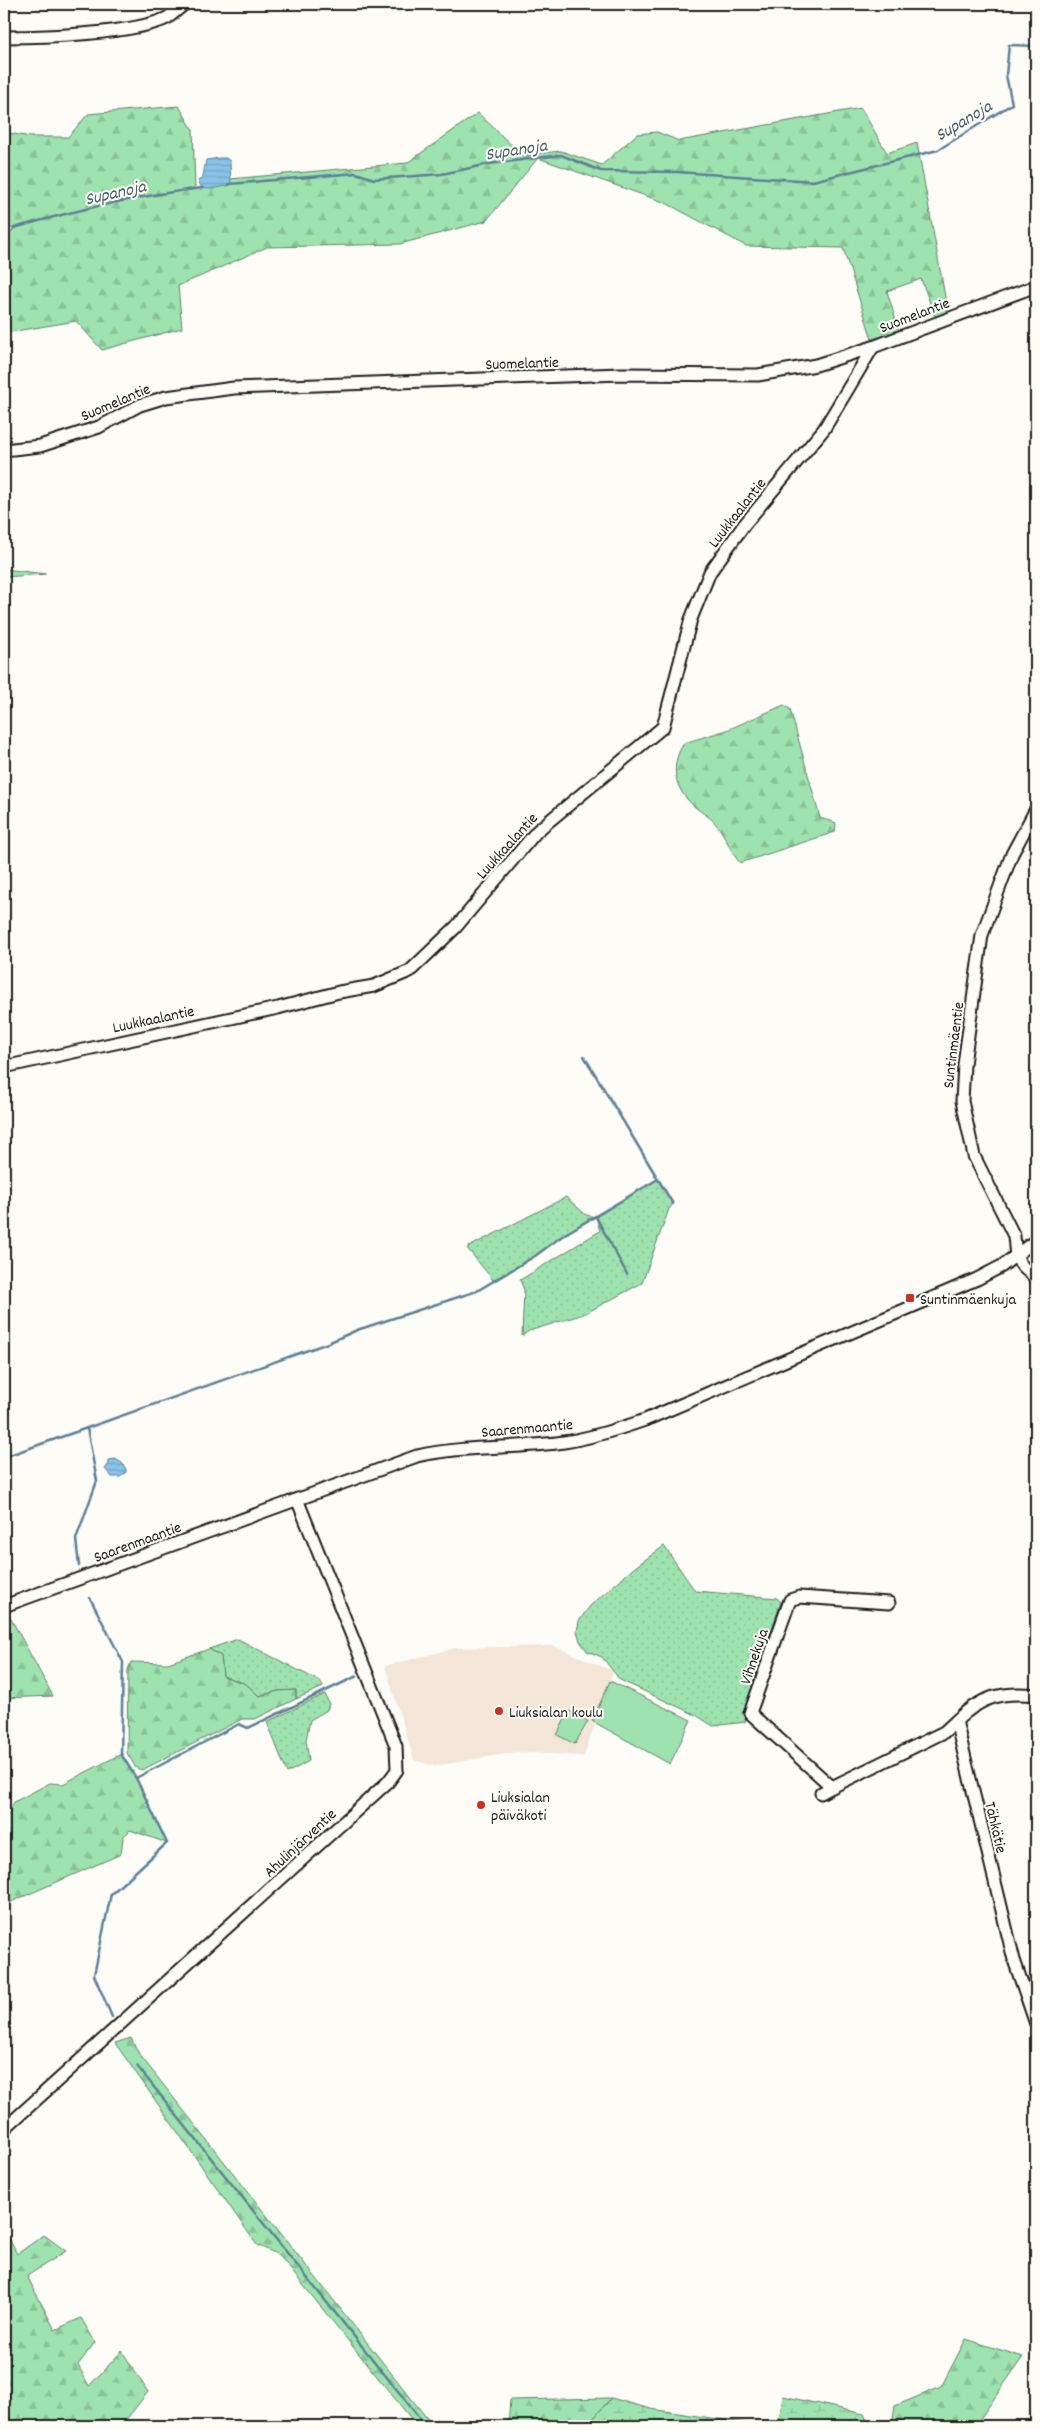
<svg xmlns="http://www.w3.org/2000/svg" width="1040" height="2430" font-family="Dekko,sans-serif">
  <defs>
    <pattern id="grass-dots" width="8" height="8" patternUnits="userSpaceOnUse" patternTransform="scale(1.25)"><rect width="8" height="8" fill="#9ee3af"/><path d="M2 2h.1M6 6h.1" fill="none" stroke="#88c296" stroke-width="1.8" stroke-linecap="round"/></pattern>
    <pattern id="forest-firs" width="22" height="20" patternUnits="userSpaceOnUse" patternTransform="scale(1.25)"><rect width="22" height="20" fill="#9ee3af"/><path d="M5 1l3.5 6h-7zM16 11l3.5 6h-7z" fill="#88c296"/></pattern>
    <pattern id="wetland-marsh" width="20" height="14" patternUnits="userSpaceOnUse" patternTransform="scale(1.25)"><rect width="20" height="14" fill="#9ee3af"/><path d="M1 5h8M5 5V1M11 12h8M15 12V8" fill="none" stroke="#88c296"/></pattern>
    <pattern id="water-rules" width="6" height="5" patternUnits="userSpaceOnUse" patternTransform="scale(1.25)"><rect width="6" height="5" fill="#88c2e7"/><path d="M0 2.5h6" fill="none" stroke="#75a6c6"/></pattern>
  </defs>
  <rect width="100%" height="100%" fill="#fdfcf7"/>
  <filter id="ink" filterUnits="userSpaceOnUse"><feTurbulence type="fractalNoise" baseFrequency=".02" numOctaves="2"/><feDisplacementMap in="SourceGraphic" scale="10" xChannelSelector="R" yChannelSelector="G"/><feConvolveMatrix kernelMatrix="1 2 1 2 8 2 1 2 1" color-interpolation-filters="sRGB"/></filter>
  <g filter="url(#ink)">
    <!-- built -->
    <polygon fill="#f3e5d8" points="554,1646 613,1671 584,1756 516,1752 435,1766 414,1760 385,1666 456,1648"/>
    <!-- grass -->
    <g fill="url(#grass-dots)" stroke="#5d8066">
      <polygon points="658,1179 673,1204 669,1209 642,1283 584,1314 529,1331 522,1336 524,1290 520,1280 600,1231 596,1217 565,1234 535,1256 493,1280 467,1248 566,1197 586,1215 596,1217"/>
      <polygon points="664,1546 695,1591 777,1598 781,1602 748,1699 745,1722 713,1726 696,1715 633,1686 620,1680 602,1657 587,1651 580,1641 577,1631 579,1621 590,1606 635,1567"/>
      <polygon points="238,1639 321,1682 323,1687 296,1699 296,1690 278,1691 259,1696 246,1684 223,1676 221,1656 209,1649"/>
      <polygon points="325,1694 329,1704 327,1710 310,1720 306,1740 309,1761 287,1773 267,1722"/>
    </g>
    <!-- forest -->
    <g fill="url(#forest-firs)" stroke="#5d8066">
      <polygon points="179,106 193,130 195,189 230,179 407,163 478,113 522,155 561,151 602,165 637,134 657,132 679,141 861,108 887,153 917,143 948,313 936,319 921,279 887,291 899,331 872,339 843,248 746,246 666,203 538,158 486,221 400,244 267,247 178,286 182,328 102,350 76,321 4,333 4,244 14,228 4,229 4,132 30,137 68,137 88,114"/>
      <polygon points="4,569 46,574 4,577"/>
      <path d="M784 705 790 709 820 818 836 823 835 832 740 863C730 851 726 836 716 824 711 817 702 813 695 807 674 789 669 766 684 743L727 730Z"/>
      <polygon points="9,1615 53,1696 4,1698 4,1616"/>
      <polygon points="209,1649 221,1656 223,1676 246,1684 259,1696 278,1691 296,1690 296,1699 255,1719 242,1719 142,1770 136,1768 127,1753 128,1670 131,1662 168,1663"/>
      <polygon points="121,1754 136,1778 167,1843 130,1830 123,1837 121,1854 4,1905 4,1817 6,1819 14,1802 50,1783 63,1784"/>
      <polygon points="131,2038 139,2054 433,2426 417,2426 279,2255 257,2245 115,2043"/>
      <polygon points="4,2229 17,2254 44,2235 66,2251 27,2276 55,2330 81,2318 95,2342 78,2365 89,2386 122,2351 148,2392 121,2426 4,2426"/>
      <polygon points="966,2339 1023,2357 975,2426 892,2426 895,2406 941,2387"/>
      <polygon points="611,2398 587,2426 508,2426 510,2400"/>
    </g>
    <!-- wetland -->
    <g fill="url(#wetland-marsh)" stroke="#5d8066">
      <polygon points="783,2396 864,2414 870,2426 778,2426"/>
      <polygon points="611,2398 651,2409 764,2426 587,2426"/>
    </g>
    <!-- garden -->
    <g fill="#9ee3af" stroke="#5d8066">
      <polygon points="610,1681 691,1720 670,1764 592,1721"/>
      <polygon points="569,1711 588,1721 575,1744 557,1735"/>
    </g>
    <!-- water -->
    <g fill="url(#water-rules)" stroke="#5d8096">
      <polygon points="220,158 226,158 230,161 231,185 211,189 202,188 198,181 203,176 206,160"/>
      <polygon points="115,1459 122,1463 126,1469 126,1473 120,1477 112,1477 105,1469 109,1464 108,1460"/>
    </g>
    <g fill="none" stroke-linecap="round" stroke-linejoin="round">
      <!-- stream -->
      <g stroke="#5d8096" stroke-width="2.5">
        <polyline points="229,184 356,173 374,179 442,174 489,164 561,155 601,171 677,172 813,181 938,150 1012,104 1006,75 1009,45 1036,46"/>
        <path d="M14 228C76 210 140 195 203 188"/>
        <polyline points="584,1056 673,1204"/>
        <polyline points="596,1217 627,1274"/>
        <polyline points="4,1457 87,1428"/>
        <polyline points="79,1566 76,1539 97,1481 87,1428 328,1343 357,1330 477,1291 535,1256 565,1234 658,1179"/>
        <polyline points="90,1598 123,1662 121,1754 136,1778"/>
        <polyline points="112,2017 94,1975 111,1894 167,1843 136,1778 239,1724 248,1728 357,1676"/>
        <polyline points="137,2066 426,2426"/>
      </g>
      <defs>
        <g id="minor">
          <path d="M4 37C42 37 134 34 167 18 173 14 179 8 185 4"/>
          <polyline points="4,450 40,446 99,427 140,405 166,397 234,388 621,374 758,375 816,365 873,347 1036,286"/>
          <polyline points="1036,809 1012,854 982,935 964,1064 962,1101 974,1156 1014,1236 1016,1257 1023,1267 1036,1278"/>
          <polyline points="4,1067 278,1008 339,992 374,986 410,971 456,927 537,831 663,727 691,619 710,572 744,525 824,429 873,347"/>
          <polyline points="889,1603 799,1597 790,1600 750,1713 832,1787 944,1732 956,1721"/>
          <path d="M4 1606 417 1456C466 1445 515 1449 564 1442 592 1438 619 1429 645 1420L977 1279 1002 1266 1036 1240"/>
          <path d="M1036 1695C1002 1691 980 1697 956 1721L1014 1960 1036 2024"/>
          <polyline points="821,1793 832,1787"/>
          <polyline points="4,2129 388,1782 397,1770 396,1746 297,1499"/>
        </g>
      </defs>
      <!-- minor casing -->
      <use href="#minor" stroke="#1c1c1c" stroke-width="15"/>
      <!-- minor -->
      <use href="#minor" stroke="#fdfcf7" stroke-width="11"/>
    </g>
  </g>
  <!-- markers -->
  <g fill="#c8321e" stroke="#fdfcf7" stroke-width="2">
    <rect x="905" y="1293" width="10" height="10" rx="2.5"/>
    <circle cx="499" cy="1711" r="5"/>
    <circle cx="481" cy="1805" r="5"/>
  </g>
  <g text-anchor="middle" stroke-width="4" stroke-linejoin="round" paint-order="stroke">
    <!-- street labels -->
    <g font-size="16" fill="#1c1c1c" stroke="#fdfcf7">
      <text transform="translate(914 314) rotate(-21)" y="6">Suomelantie</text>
      <text transform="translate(522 362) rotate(-2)" y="6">Suomelantie</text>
      <text transform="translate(115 401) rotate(-23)" y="6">Suomelantie</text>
      <text transform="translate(736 512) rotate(-52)" y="6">Luukkaalantie</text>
      <text transform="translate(506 845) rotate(-48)" y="6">Luukkaalantie</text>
      <text transform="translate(153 1018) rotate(-12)" y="6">Luukkaalantie</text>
      <text transform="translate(952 1045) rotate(-83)" y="6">Suntinmäentie</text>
      <text transform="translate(527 1427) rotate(-5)" y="6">Saarenmaantie</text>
      <text transform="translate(137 1541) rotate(-20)" y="6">Saarenmaantie</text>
      <text transform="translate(753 1656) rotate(-71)" y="6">Vihnekuja</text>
      <text transform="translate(997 1827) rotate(77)" y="6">Tähkätie</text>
      <text transform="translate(299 1842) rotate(-43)" y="6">Ahulinjärventie</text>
    </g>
    <!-- poi labels -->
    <g font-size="16" fill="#1c1c1c" stroke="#fdfcf7" text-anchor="start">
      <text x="920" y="1304">Suntinmäenkuja</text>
      <text x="509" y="1717">Liuksialan koulu</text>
      <text x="491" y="1802">Liuksialan<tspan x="491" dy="18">päiväkoti</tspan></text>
    </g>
    <!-- water labels -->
    <g font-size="18" font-style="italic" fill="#475e6d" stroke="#fdfcf7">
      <text transform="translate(963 120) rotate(-31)" y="6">Supanoja</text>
      <text transform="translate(516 149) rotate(-9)" y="6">Supanoja</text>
      <text transform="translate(115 192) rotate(-13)" y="6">Supanoja</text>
    </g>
  </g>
  <!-- margin -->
  <rect width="1040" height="2430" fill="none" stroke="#fdfcf7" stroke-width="20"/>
  <rect x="10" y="10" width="1020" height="2410" fill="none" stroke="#1c1c1c" stroke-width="2" filter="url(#ink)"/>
</svg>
